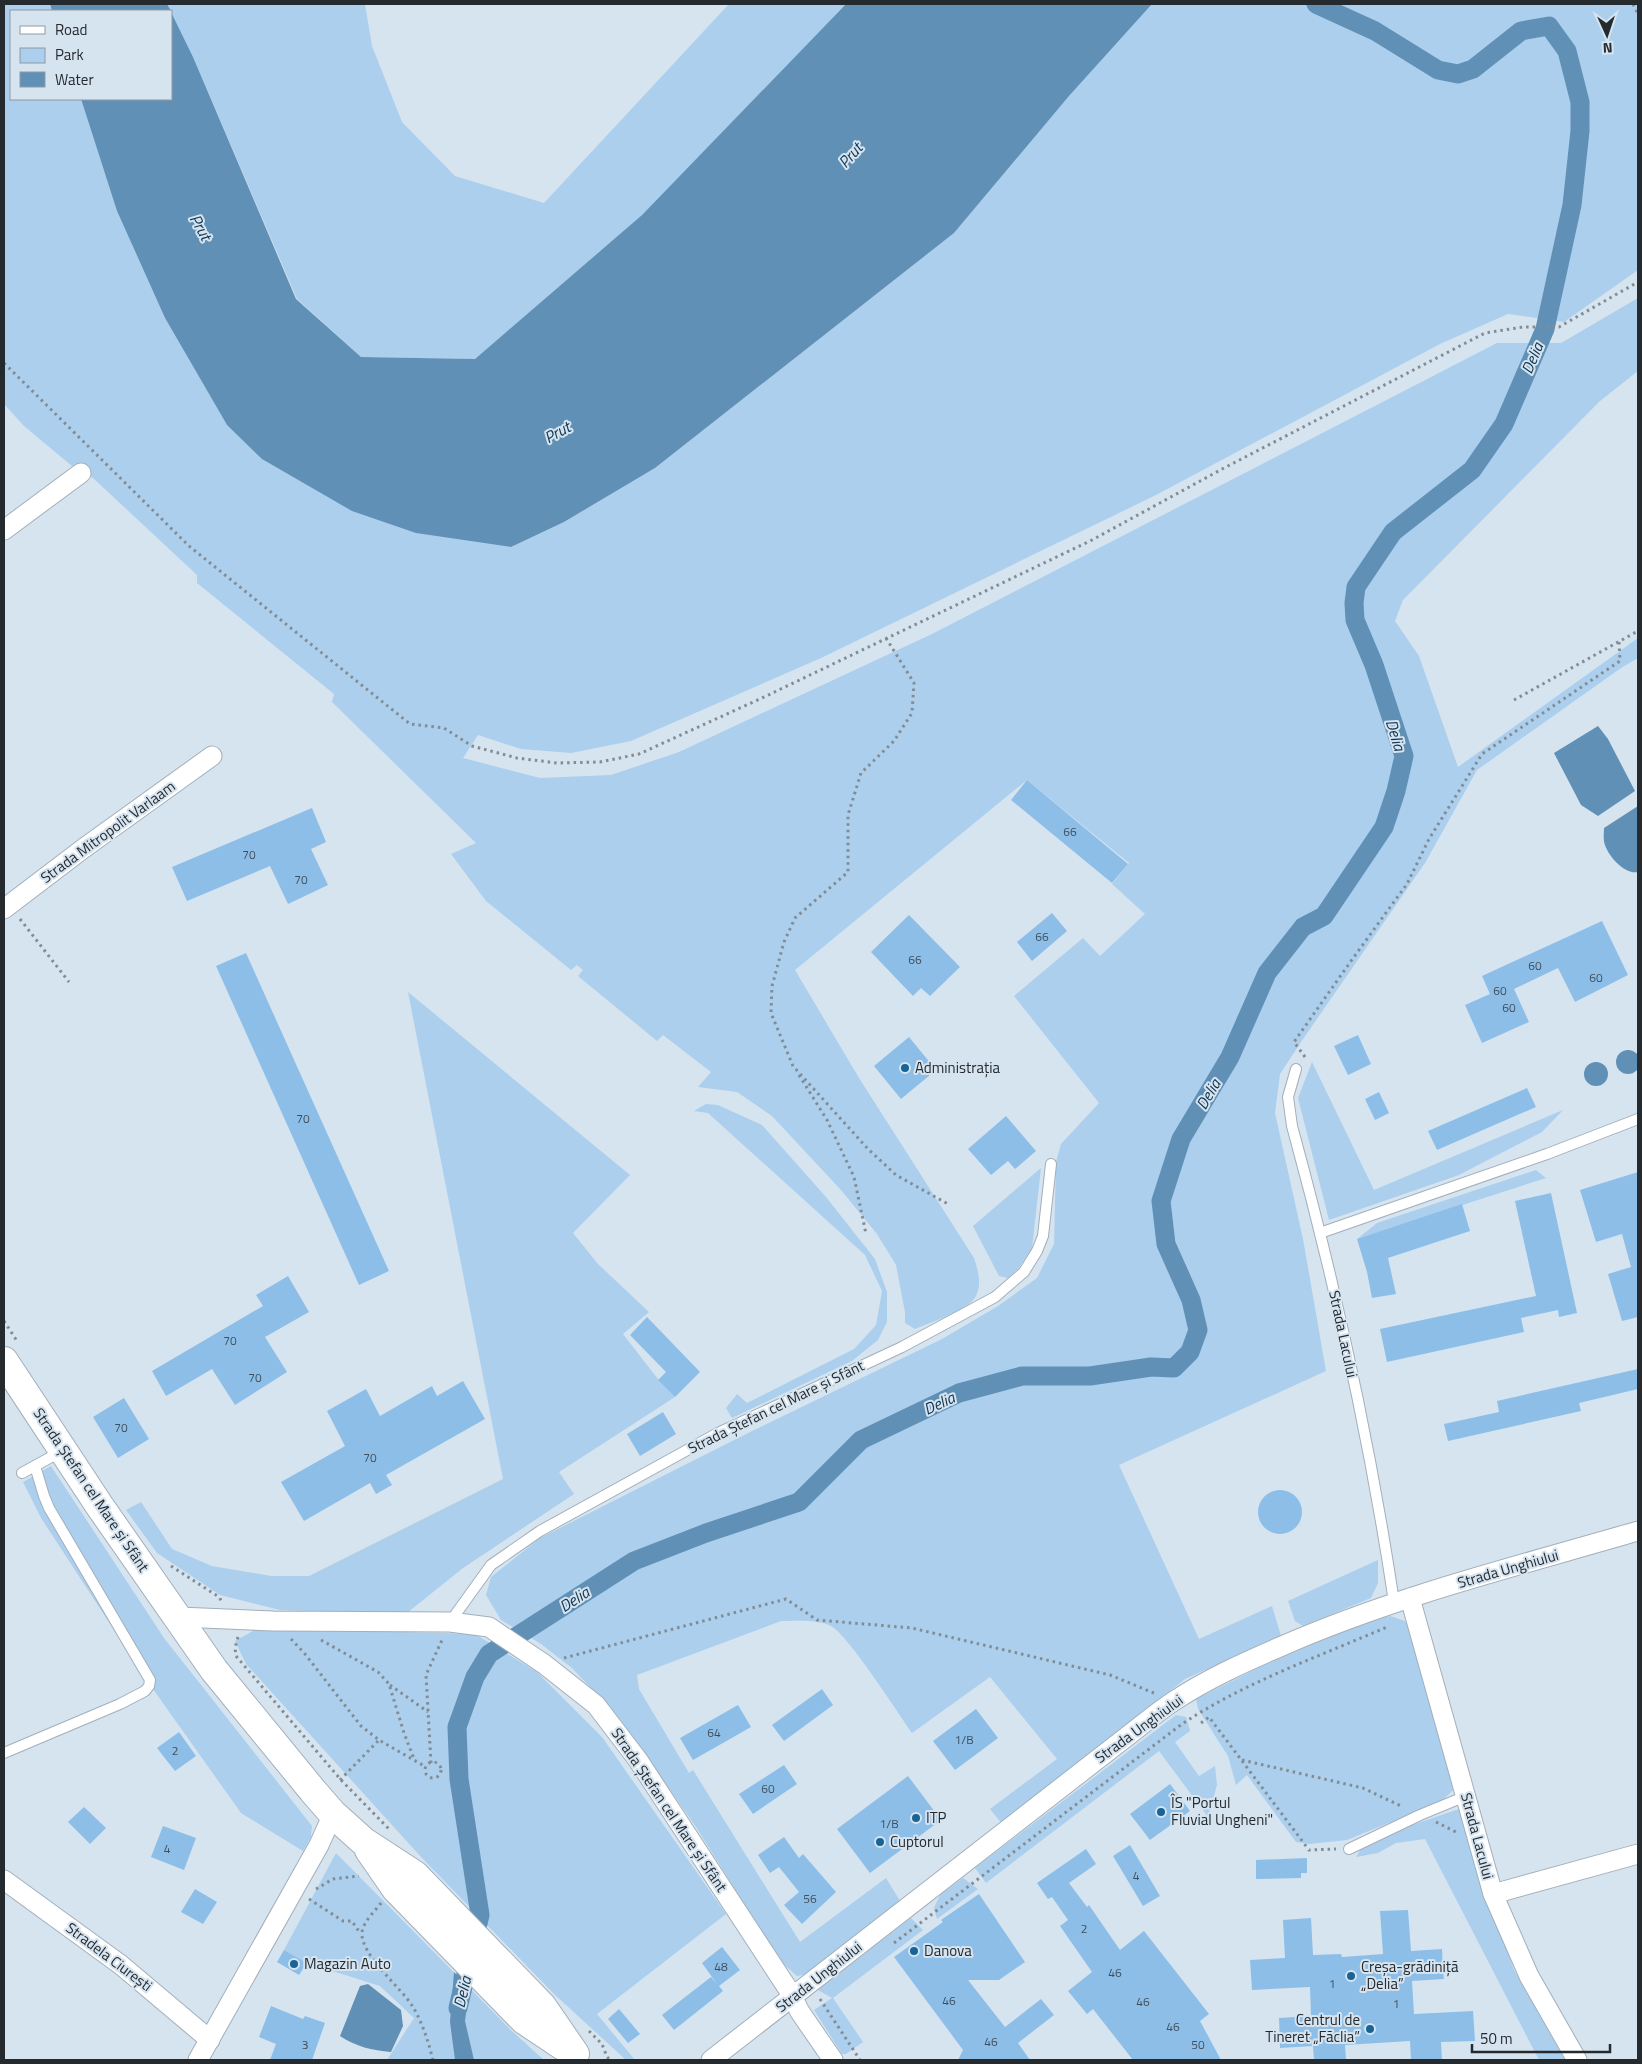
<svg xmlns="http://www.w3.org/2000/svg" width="1642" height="2064" font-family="'Titillium Web',sans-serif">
  <rect width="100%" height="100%" fill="#d6e4f0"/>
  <!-- green -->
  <g fill="#abcfed">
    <path d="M4 4H50L52 11H11V99H81L117 211 165 318 227 425 511 547 564 522 655 468 954 233 1069 96 1152 4H1638V270L1564 322 1508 314 1440 344 1156 495 821 658 631 741 571 753 521 749 478 735 463 758 540 778 611 775 679 752 932 634 1497 343H1561L1638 298V371L1600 401 1403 600 1395 621 1419 656 1458 767 1638 638V658L1621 668 1477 770 1425 863 1301 1042 1280 1074 1275 1113 1303 1239 1326 1371 1119 1465 1199 1639 1272 1606 1281 1636 1185 1679 1003 1825 990 1809 1057 1759 990 1677 912 1733C898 1713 848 1635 831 1626 817 1619 797 1621 781 1621L637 1675 639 1689 689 1773 693 1770 800 1942 886 1878 902 1904 808 1974 797 1976 780 1961 696 1827 620 1719 572 1668 541 1644 501 1620 486 1595 491 1577 540 1538 748 1433 942 1339 998 1306 1037 1278 1054 1244 1056 1162 1061 1144 1099 1103 1014 996 1083 938 1100 956 1145 914 1112 884 1129 863 1027 780 795 970 859 1078 974 1258C978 1270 982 1284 976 1296 969 1310 929 1323 915 1329L905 1323V1312L896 1265 877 1234 841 1190 772 1116 737 1092 698 1087 711 1072 663 1035 657 1041 578 976 583 970 577 965 571 970 486 901 451 854 476 843 332 702 334 694 197 583V575L93 478 72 466 24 426 4 404Z"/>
    <polygon points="167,4 365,4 372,46 402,122 455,176 544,203 729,4 846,4 642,215 475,359 361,357 297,299 193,57"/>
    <polygon points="408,992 630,1175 573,1233 598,1264 649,1312 623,1334 658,1379 675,1397 559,1472 574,1494 463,1568 407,1613 390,1614 280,1610 220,1595 157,1553 126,1510 141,1502 172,1549 212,1566 271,1576 309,1576 503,1479"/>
    <polygon points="1312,1062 1374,1190 1563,1110 1542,1132 1459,1175 1329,1220 1298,1098"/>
    <polygon points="706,1104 718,1105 762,1125 826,1197 875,1259 887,1292 887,1322 878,1340 852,1361 732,1418 726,1408 737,1394 747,1403 854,1349 876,1325 882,1291 865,1255 708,1113 694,1111"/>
    <polygon points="1041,1168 1032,1248 1018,1269 1008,1278 999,1276 973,1226"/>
    <polygon points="1536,1170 1546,1178 1357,1239 1377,1223"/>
    <polygon points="51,1466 164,1638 312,1826 311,1837 303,1851 241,1813 148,1682 41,1518 23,1482"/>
    <polygon points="1378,1560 1378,1583 1371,1598 1303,1626 1295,1621 1288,1601"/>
    <polygon points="1390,1616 1405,1621 1409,1626 1457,1786 1442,1801 1347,1840 1310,1844 1296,1842 1247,1775 1236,1785 1228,1756 1198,1709 1196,1699 1260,1667 1368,1620"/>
    <polygon points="258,1628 475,1634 537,1672 602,1737 726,1914 597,2014 635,2060 626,2060 554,1994 422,1858 246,1664 235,1641"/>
    <polygon points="1176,1715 1186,1717 1190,1731 1175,1742 1199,1776 1215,1766 1217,1785 1208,1817 1159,1751 986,1883 975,1868"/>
    <polygon points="1459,1809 1477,1870 1514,1970 1565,2060 1539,2060 1425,1839 1396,1843 1378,1853 1356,1857 1362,1847 1412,1825"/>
    <polygon points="336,1853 513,2032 544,2060 387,2060 414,2018 380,1986 307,1963 284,1950"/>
    <polygon points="963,1878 978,1889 937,1919 934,1908 940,1895"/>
    <polygon points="911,1918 923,1930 833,1998 863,2042 846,2054 842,2054 814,2010 832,1998 818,1990"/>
  </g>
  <!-- water -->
  <g fill="#6090b6">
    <polygon points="50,4 167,4 171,11 52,11"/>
    <polygon points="846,4 1152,4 1069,96 954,233 655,468 564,522 511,547 416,533 352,511 262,459 227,425 165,318 117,211 81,99 171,99 171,12 193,57 296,299 361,357 475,359 642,215"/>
    <polygon points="1598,726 1608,739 1635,791 1598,816 1581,805 1554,753"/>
    <path d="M1638 806V872C1625 875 1609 857 1605 845 1603 840 1604 833 1604 828Z"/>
    <circle cx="1628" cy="1062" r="12"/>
    <circle cx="1596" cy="1074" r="12"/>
    <polygon points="454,1972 469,1988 465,2021 474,2060 455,2060 450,2022"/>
    <path d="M368 1984 401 2010 403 2026 391 2052C372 2050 356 2047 340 2036L360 1986Z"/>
  </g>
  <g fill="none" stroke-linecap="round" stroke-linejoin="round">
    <!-- canal -->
    <polyline stroke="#6090b6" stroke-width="19" points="458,2008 480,1915 459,1779 457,1727 475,1677 489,1654 634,1561 706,1533 799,1502 861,1440 959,1393 1022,1376 1090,1376 1151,1367 1174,1368 1190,1352 1198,1330 1191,1300 1166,1244 1161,1201 1181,1139 1230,1057 1267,973 1303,927 1324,916 1384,827 1396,791 1404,756 1374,665 1355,620 1354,603 1356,587 1393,532 1472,470 1504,424 1545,329 1572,205 1580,131 1580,102 1567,51 1549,26 1521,31 1473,69 1458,74 1438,70 1375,31 1316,4"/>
  </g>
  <!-- building -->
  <g fill="#8dbee7">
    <polygon points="1027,780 1128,864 1112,883 1011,800"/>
    <polygon points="312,808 326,842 311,849 328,885 288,904 270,866 187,901 172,867"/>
    <polygon points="1052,913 1067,931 1032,961 1017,942"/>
    <polygon points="909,915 960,967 930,996 921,988 913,996 871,952"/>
    <polygon points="1602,921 1628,975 1575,1002 1558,968 1514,989 1529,1022 1482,1043 1465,1005 1490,994 1482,976"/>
    <polygon points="246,953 389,1271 359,1285 216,966"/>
    <polygon points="1358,1035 1371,1064 1348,1075 1334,1046"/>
    <polygon points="909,1037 936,1070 901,1099 874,1066"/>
    <polygon points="1527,1088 1536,1107 1437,1150 1428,1131"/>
    <polygon points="1379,1092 1389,1113 1375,1120 1365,1099"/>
    <polygon points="1006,1116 1036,1151 1015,1169 1008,1161 991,1175 968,1149"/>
    <polygon points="1638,1172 1638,1317 1622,1321 1608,1274 1631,1267 1622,1234 1596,1242 1580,1190"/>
    <polygon points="1551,1193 1577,1313 1559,1317 1558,1310 1521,1318 1524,1332 1387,1362 1380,1329 1536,1296 1515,1201"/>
    <polygon points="1462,1204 1470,1231 1388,1258 1396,1294 1372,1298 1367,1272 1357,1239"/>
    <polygon points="288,1276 309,1312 265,1337 287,1372 235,1405 212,1369 166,1396 152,1371 263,1306 256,1295"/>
    <polygon points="647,1317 700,1372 675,1397 658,1380 666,1372 630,1335"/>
    <polygon points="1638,1369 1638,1389 1579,1403 1581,1411 1448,1441 1444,1424 1499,1412 1497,1401"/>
    <polygon points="463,1381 485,1419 386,1475 392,1485 376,1494 370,1483 304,1521 281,1482 345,1446 327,1411 366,1389 380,1416 432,1386 437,1396"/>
    <polygon points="124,1398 149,1439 118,1458 93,1417"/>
    <polygon points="663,1412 676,1434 640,1456 627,1434"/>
    <circle cx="1280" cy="1512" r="22"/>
    <polygon points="822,1689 833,1705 784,1741 772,1725"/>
    <polygon points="738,1705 751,1727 693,1760 680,1738"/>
    <polygon points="976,1709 998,1738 955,1770 933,1741"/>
    <polygon points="179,1732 196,1756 175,1771 157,1748"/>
    <polygon points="784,1765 797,1784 753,1814 739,1794"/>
    <polygon points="908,1776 941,1820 870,1873 837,1829"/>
    <polygon points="1170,1784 1190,1811 1150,1840 1130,1814"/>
    <polygon points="84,1807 106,1828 90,1844 68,1822"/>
    <polygon points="163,1826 196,1838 184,1870 151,1857"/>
    <polygon points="784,1837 799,1858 803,1854 836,1892 802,1924 784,1905 799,1892 779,1867 770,1873 758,1855"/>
    <polygon points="1130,1845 1160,1896 1143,1906 1113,1856"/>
    <polygon points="1086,1849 1096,1864 1069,1883 1087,1907 1089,1905 1120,1950 1144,1931 1209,2014 1200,2021 1221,2060 1133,2060 1093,2009 1087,2014 1068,1991 1092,1972 1060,1926 1068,1920 1052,1897 1048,1899 1037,1883"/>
    <polygon points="1307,1858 1307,1873 1301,1873 1301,1878 1256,1879 1256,1860"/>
    <polygon points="195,1889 217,1902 203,1924 181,1912"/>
    <polygon points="979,1894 1025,1962 999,1980 968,1980 1005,2027 1041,1999 1054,2015 1018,2043 1030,2060 958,2060 963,2050 894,1957 943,1922 941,1920"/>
    <polygon points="1408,1910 1411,1951 1442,1949 1443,1971 1444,1979 1412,1981 1414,2014 1473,2011 1475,2041 1441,2042 1442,2060 1411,2060 1410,2041 1345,2045 1346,2060 1314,2060 1313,2046 1280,2048 1279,2018 1311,2016 1310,1987 1252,1990 1250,1960 1285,1958 1283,1920 1311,1918 1313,1955 1341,1954 1342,1957 1383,1954 1380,1911"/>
    <polygon points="722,1947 740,1970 719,1986 723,1991 674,2030 662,2015 711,1977 717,1984 702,1963"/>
    <polygon points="284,1950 307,1963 299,1975 277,1962"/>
    <polygon points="271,2006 303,2019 305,2016 325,2023 312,2060 270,2060 276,2044 259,2037"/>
    <polygon points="619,2009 640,2034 628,2043 608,2019"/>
  </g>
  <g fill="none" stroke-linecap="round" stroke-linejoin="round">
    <defs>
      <g id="service">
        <path d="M1296 1069 1288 1097 1292 1126C1335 1283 1370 1442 1394 1602"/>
        <polyline points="1320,1233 1547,1154 1638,1119"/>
        <polyline points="22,1473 62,1451"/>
        <polyline points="450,1622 491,1565 540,1531 718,1433 902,1347 995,1297 1024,1272 1037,1251 1043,1236 1051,1164"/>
        <polyline points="4,1753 120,1704 145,1691 149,1686 150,1680 49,1508 44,1496 35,1466"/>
        <polyline points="1349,1849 1420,1815 1466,1796"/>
      </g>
      <g id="minor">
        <polyline points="4,530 81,473"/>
        <polyline points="4,909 84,848 212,756"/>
        <polyline points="1410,1598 1493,1894 1529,1976 1577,2060"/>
        <polyline points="179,1617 273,1621 450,1622 489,1627 544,1664 596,1705 638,1760 788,1989 800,2012 833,2060"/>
        <polyline points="4,1880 121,1965 210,2040"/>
        <polyline points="1493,1894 1638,1854"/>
        <polyline points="198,2060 319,1845 333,1814"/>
        <path d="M711 2060 1125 1738C1141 1726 1157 1712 1174 1701 1207 1679 1245 1662 1282 1646 1396 1596 1518 1566 1638 1531"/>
      </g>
      <g id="secondary">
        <polyline points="4,1361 99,1505 214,1670 313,1791 333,1814 363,1841 415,1875 542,2006 575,2054"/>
        <polyline points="369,1850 396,1889 524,2020 563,2046"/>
      </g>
    </defs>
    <!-- service casing -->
    <use href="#service" stroke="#a2afbb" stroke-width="12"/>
    <!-- minor casing -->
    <use href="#minor" stroke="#a2afbb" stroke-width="21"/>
    <!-- secondary casing -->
    <use href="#secondary" stroke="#a2afbb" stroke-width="30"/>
    <!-- path -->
    <g stroke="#828c94" stroke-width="3" stroke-dasharray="2.5 4" stroke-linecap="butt">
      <polyline points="1633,4 1638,14"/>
      <polyline points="4,363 189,546 410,724 444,728 472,746 517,758 557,763 600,762 639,754 762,698 1092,540 1224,468 1485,333 1523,327 1559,327 1638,282"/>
      <polyline points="886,638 914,683 912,713 894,741 861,773 848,815 848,872 795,918 784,942 772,986 771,1013 793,1066 868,1149 896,1175 948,1204"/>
      <polyline points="1514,700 1638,631"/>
      <polyline points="20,919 69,982"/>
      <polyline points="1305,1057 1294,1042 1351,961 1407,884 1429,839 1482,754 1620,661 1619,641"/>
      <polyline points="799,1075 827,1120 854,1177 866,1234"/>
      <polyline points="4,1321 17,1341"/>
      <polyline points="171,1566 219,1597 222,1602"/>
      <polyline points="238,1637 235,1648 236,1656 341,1780 389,1829"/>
      <polyline points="291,1639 305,1654 361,1726 379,1740 426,1767"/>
      <polyline points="321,1640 378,1672 389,1684 404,1733 414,1759"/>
      <polyline points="564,1658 786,1599 817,1620 912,1628 1110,1675 1154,1693"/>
      <polyline points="390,1685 428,1712"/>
      <polyline points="1201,1723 1209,1717 1309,1850 1336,1849"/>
      <polyline points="1242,1760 1363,1788 1403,1807"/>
      <circle cx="433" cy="1770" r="8"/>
      <polyline points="431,1763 426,1675 442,1640"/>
      <polyline points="340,1780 379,1740"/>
      <polyline points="1436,1822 1458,1833"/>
      <polyline points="316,1889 333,1879 359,1876"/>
      <polyline points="309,1899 343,1921 352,1921 357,1929 362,1932"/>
      <path d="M381 1903C375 1911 364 1921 362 1932 360 1955 401 1987 413 2007 423 2024 428 2041 433 2060"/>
      <path d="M894 1943 1182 1724C1245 1682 1318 1657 1387 1627"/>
      <polyline points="820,1999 860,2060"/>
      <polyline points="589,2031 602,2044 607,2057 610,2060"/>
    </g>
    <!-- service -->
    <use href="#service" stroke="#fff" stroke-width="10"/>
    <!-- minor -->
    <use href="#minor" stroke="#fff" stroke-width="19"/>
    <!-- secondary -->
    <use href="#secondary" stroke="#fff" stroke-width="28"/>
  </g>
  <!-- markers -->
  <g fill="#186497" stroke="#d6e4f0" stroke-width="2">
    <circle cx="905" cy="1068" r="5"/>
    <circle cx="1161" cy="1812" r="5"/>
    <circle cx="916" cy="1818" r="5"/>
    <circle cx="880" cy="1842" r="5"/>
    <circle cx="914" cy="1951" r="5"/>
    <circle cx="294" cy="1964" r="5"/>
    <circle cx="1351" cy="1976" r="5"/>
    <circle cx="1370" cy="2029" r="5"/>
  </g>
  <g text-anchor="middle" stroke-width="4" stroke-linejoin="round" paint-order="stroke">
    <!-- number labels -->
    <g font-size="12" fill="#3f4f5d">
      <text x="1070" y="836">66</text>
      <text x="249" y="859">70</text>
      <text x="301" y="884">70</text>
      <text x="1042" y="941">66</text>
      <text x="915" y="964">66</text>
      <text x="1535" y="970">60</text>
      <text x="1596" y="982">60</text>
      <text x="1500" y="995">60</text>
      <text x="1509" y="1012">60</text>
      <text x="303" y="1123">70</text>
      <text x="230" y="1345">70</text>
      <text x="255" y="1382">70</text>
      <text x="121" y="1432">70</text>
      <text x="370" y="1462">70</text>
      <text x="714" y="1737">64</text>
      <text x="964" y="1744">1/B</text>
      <text x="175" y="1755">2</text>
      <text x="768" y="1793">60</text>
      <text x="889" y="1828">1/B</text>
      <text x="167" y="1853">4</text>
      <text x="1136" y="1880">4</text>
      <text x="810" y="1903">56</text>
      <text x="1084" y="1933">2</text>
      <text x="721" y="1971">48</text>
      <text x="1115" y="1977">46</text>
      <text x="1332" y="1988">1</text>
      <text x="949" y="2005">46</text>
      <text x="1143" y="2006">46</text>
      <text x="1396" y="2008">1</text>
      <text x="1173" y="2031">46</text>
      <text x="991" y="2046">46</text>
      <text x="305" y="2049">3</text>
      <text x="1198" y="2049">50</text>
    </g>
    <!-- street labels -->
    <g font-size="15" fill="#252a2f" stroke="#d6e4f0">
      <text transform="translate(108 832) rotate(-36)" y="5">Strada Mitropolit Varlaam</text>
      <text transform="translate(1343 1334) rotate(78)" y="5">Strada Lacului</text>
      <text transform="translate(776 1407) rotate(-26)" y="5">Strada Ștefan cel Mare și Sfânt</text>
      <text transform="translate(91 1490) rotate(56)" y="5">Strada Ștefan cel Mare și Sfânt</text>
      <text transform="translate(1508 1569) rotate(-16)" y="5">Strada Unghiului</text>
      <text transform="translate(1139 1729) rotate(-36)" y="5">Strada Unghiului</text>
      <text transform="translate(669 1810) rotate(56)" y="5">Strada Ștefan cel Mare și Sfânt</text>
      <text transform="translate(1477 1836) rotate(75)" y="5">Strada Lacului</text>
      <text transform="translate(109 1957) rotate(37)" y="5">Stradela Ciurești</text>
      <text transform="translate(819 1977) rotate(-38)" y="5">Strada Unghiului</text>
    </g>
    <!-- poi labels -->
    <g font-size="15" fill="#252a2f" stroke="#d6e4f0" text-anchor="start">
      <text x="915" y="1073">Administrația</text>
      <text x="1171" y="1808">ÎS "Portul<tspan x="1171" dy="17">Fluvial Ungheni"</tspan></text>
      <text x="926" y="1823">ITP</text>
      <text x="890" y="1847">Cuptorul</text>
      <text x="924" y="1956">Danova</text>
      <text x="304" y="1969">Magazin Auto</text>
      <text x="1361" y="1972">Creșa-grădiniță<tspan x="1361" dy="17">„Delia”</tspan></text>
      <text x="1360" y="2025" text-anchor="end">Centrul de<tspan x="1360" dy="17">Tineret „Făclia”</tspan></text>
    </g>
    <!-- water labels -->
    <g font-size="16" font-style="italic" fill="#0f3550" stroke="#d6e4f0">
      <text transform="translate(850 155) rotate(-49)" y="6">Prut</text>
      <text transform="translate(201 227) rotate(61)" y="6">Prut</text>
      <text transform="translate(1532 358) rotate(-67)" y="6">Delia</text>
      <text transform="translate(557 432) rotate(-29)" y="6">Prut</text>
      <text transform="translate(1396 735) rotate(73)" y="6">Delia</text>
      <text transform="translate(1208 1094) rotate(-60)" y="6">Delia</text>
      <text transform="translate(939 1403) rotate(-25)" y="6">Delia</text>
      <text transform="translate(574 1599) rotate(-33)" y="6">Delia</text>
      <text transform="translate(462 1992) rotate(-77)" y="6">Delia</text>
    </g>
  </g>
  <!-- border -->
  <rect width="1642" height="2064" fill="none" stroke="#252a2f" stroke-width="10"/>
  <!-- legend -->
  <rect x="10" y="10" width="162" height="90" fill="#d6e4f0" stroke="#8f9aa3"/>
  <rect x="20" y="26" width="25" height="8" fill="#ffffff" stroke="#8f9aa3"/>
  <text x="55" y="35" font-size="15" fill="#252a2f">Road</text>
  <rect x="20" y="48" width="25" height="15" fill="#abcfed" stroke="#8f9aa3"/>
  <text x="55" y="60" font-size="15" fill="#252a2f">Park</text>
  <rect x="20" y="72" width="25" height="15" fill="#6090b6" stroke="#8f9aa3"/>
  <text x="55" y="85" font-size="15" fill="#252a2f">Water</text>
  <!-- north arrow -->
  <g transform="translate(1607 35) rotate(177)" stroke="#d6e4f0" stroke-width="4" paint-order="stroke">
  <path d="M0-4L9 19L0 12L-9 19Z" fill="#252a2f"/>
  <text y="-8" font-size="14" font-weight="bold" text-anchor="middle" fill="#252a2f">N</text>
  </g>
  <!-- scale -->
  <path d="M1472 2044v8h138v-8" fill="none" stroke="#252a2f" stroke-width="2.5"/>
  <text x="1480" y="2044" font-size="15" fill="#252a2f" stroke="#d6e4f0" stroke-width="4" paint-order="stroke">50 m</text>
</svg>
